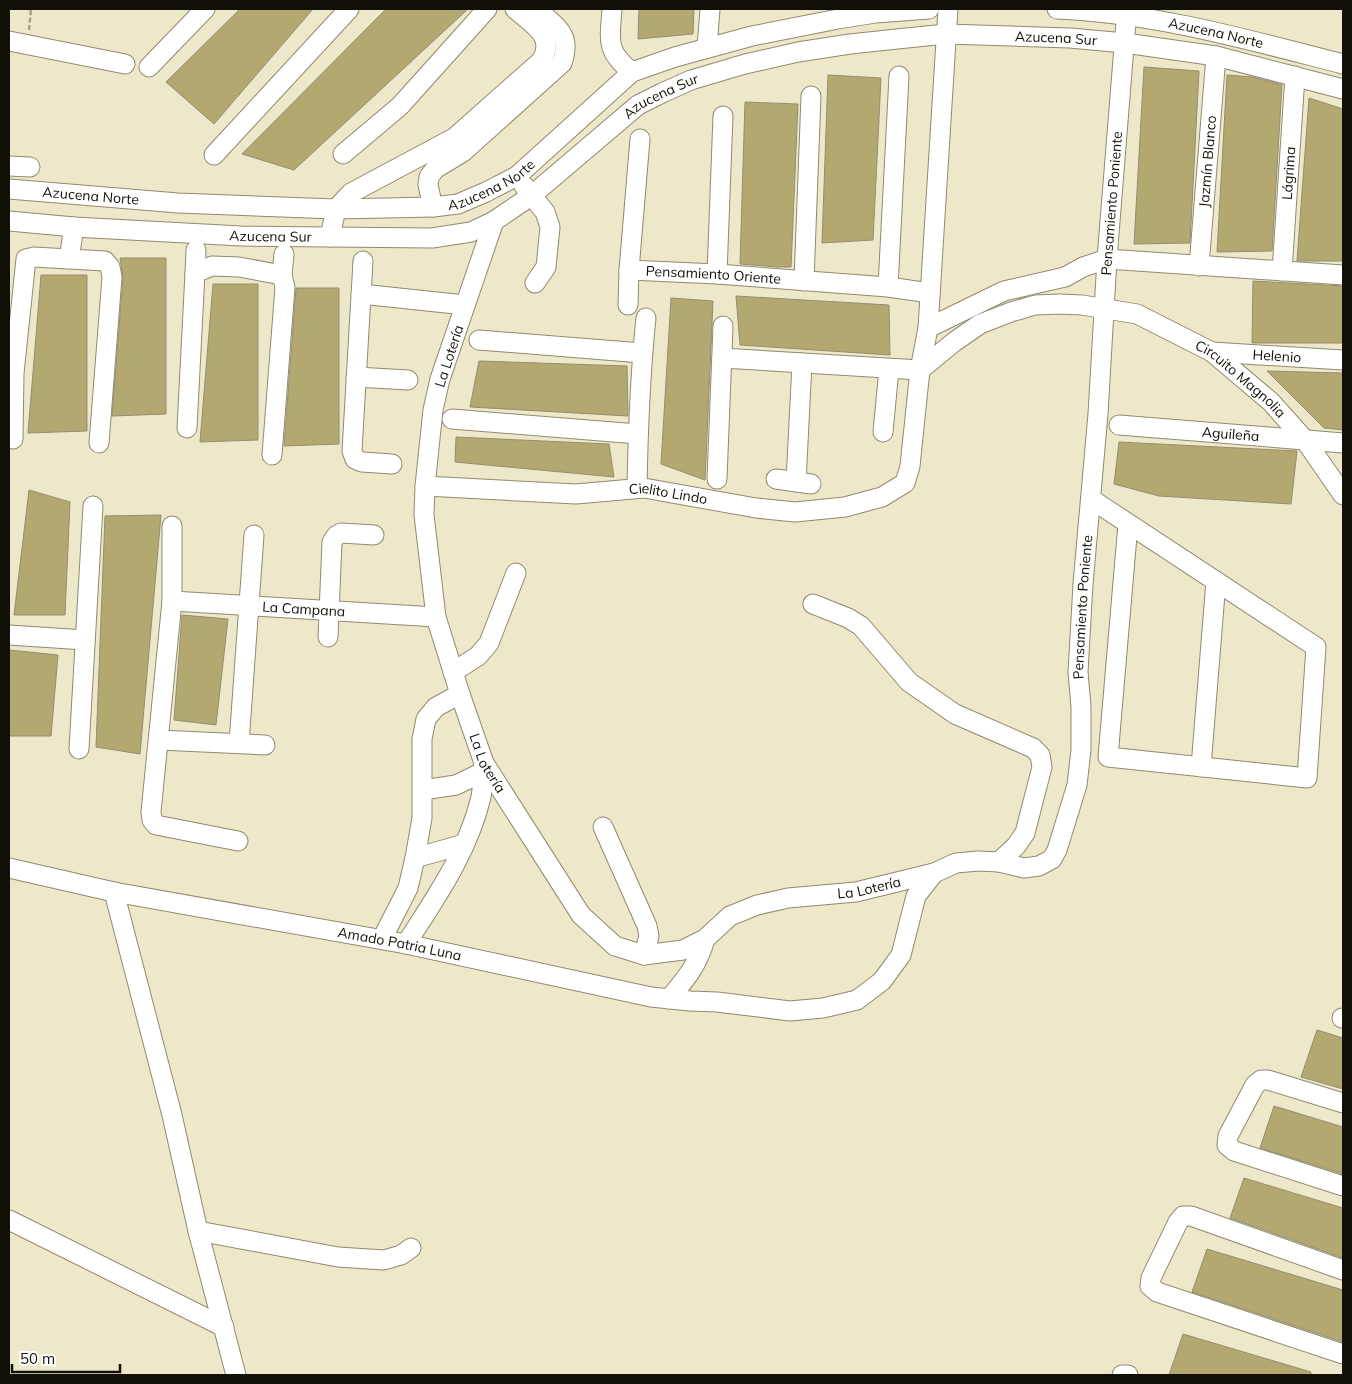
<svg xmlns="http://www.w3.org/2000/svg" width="1352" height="1384" font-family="Mulish,sans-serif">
  <rect width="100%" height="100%" fill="#eee8ca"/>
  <!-- building -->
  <g fill="#b4a871" stroke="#938d72">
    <polygon points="240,9 313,9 214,124 166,82"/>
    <polygon points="386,9 468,9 294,170 242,154"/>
    <polygon points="639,9 694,9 693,34 638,39"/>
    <polygon points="1144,67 1199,71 1190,243 1134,244"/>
    <polygon points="828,75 881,78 873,240 822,243"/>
    <polygon points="1227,75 1252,77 1282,85 1272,251 1217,252"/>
    <polygon points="1309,98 1343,109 1343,261 1297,261"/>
    <polygon points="745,102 798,104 791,267 777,267 740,264"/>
    <polygon points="120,258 166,258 166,414 112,416 123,278"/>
    <polygon points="41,275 87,275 87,431 28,433"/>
    <polygon points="1253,281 1343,286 1343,343 1252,343"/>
    <polygon points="213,284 258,284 258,440 200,442"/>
    <polygon points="296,288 339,288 339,444 284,446"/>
    <polygon points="736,296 889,305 890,355 740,345"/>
    <polygon points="671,298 713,301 705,480 661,464"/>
    <polygon points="479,361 627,366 628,416 470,407"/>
    <polygon points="1267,371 1343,373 1343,430 1324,428"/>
    <polygon points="456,437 609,444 614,477 455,462"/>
    <polygon points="1119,442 1297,451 1291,504 1159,496 1114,484"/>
    <polygon points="29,490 70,502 65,615 14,615"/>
    <polygon points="161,515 140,754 96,747 105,516"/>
    <polygon points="182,615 228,619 216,725 174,720"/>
    <polygon points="9,650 58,655 51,736 9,736"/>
    <polygon points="1317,1030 1343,1038 1343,1089 1301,1077"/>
    <polygon points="1274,1106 1343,1127 1343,1174 1260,1148"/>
    <polygon points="1244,1178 1343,1208 1343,1258 1230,1218"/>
    <polygon points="1207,1249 1343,1290 1343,1342 1192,1292"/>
    <polygon points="1183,1334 1311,1372 1311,1375 1169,1375"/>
  </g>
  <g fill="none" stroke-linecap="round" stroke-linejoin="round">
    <defs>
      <g id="minor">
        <path d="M612 9C610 40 605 51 632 72"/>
        <path id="s1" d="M1057 9C1155 13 1249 40 1343 64"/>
        <polyline points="9,41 125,64"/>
        <polyline points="707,48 710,9"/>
        <polyline points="149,67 205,9"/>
        <path id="s2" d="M640 139 629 270 717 274 888 287 930 293"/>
        <polyline points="343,154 400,106 487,9"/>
        <polyline points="214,155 349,9"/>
        <polyline points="9,166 30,167"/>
        <polyline points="524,186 545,212 550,227 546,267 535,283"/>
        <path id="s3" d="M9 189 178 203 336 209 433 207 458 204 486 192 517 176 632 72 675 57 752 36 838 19 875 13 929 9"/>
        <path d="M433 207 428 185 429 177 435 169 463 152 562 63C572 34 557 28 537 9"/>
        <path id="s4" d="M9 221 74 227 241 236 432 238 471 232 494 221 531 196 638 105 662 93 691 80 745 64 798 52 850 44 897 39 946 34 1070 38 1125 43 1216 56 1343 89"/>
        <path id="s5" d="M494 221 440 379 433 410 425 486 424 515 436 617 460 694 484 763 581 915 615 946 644 955 683 950 705 939 730 916 757 905 788 898 856 892 934 873"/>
        <polyline points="74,227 69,259 105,261 110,267 112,277 99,443"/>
        <path d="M330 237 336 209 351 193 454 138 541 61C557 37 532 24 515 9"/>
        <polyline points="363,261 352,451 355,459 362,462 392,464"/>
        <path id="s6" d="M1199 266 1216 56"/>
        <path id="s7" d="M1282 271 1295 76"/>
        <polyline points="195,273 196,250"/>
        <polyline points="717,274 723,116"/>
        <polyline points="282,275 284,254"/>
        <polyline points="804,281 811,96"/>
        <polyline points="888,287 899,76"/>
        <polyline points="361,294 465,305"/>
        <polyline points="628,305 629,270"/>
        <polyline points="928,328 1004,291 1065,277 1083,267 1107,259 1343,275"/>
        <polyline points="479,340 642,353"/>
        <path id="s8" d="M1212 352 1343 360"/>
        <path id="s9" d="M722 358 920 370 954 342 980 324 1011 312 1035 305 1060 304 1082 305 1137 314 1212 352 1271 402 1305 440 1343 495"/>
        <polyline points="356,377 408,380"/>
        <polyline points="452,419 638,434"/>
        <path id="s10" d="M1119 425 1343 443"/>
        <polyline points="187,428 195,273 212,266 239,267 282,275 285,287 272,455"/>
        <polyline points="883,432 889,369"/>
        <polyline points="13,439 14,373 26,259 34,257 69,259"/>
        <polyline points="717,479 723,326"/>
        <polyline points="776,479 811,484"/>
        <polyline points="796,482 802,363"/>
        <path id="s11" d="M425 486 576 494 644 488 756 508 795 512 845 507 882 497 905 483 910 466 920 370 928 328 948 9"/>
        <path d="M637 488C638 432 640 375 646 318"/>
        <polyline points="1091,499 1316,647 1307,778 1108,757 1128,524"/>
        <polyline points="172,526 172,601 151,812 152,820 156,825 238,841"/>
        <path id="s12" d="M172 601 436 617"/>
        <polyline points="813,604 848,618 861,626 909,682 955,714 1033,748 1040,755 1042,767 1025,833 1016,846 999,862"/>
        <polyline points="9,635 85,640"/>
        <polyline points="328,637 332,542 336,536 341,533 374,535"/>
        <polyline points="453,672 478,656 489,643 516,573"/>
        <polyline points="159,740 265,745"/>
        <polyline points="239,743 254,535"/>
        <polyline points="79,749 93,506"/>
        <polyline points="1201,767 1216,581"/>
        <polyline points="423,790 456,785 483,772"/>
        <polyline points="603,827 647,926 649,936 644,955"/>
        <polyline points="415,858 464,844"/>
        <path id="s13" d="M9 868 114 892 406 944 651 997 690 1001 717 1002 790 1011 823 1008 857 1000 882 981 901 955 916 896 934 873 956 863 978 861 999 862 1024 868 1039 866 1052 859 1057 850 1077 785 1081 750V707L1078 672 1083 584 1098 414 1107 259 1127 9"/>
        <polyline points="114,892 172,1115 198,1231 236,1375"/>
        <polyline points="382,939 408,888 415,858 422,818 422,739 426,719 436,707 460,694"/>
        <path d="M406 944C436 897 468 852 481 797 483 786 483 774 484 763"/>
        <path d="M669 999C685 980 698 965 705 939"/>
        <polyline points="1342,1018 1343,1018"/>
        <polyline points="1343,1103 1268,1080 1261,1080 1255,1085 1228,1136 1227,1145 1234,1151 1343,1186"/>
        <polyline points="9,1220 224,1327"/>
        <polyline points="198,1231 338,1257 384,1260 401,1255 411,1248"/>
        <polyline points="1343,1270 1191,1216 1183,1216 1178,1222 1151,1278 1150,1286 1157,1292 1343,1354"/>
        <polyline points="1122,1375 1128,1375"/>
      </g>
    </defs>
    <!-- minor casing -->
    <use href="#minor" stroke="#908a6e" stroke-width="21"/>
    <!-- path -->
    <polyline stroke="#a6a28a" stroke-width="2.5" stroke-dasharray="5 2.5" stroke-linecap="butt" points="29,30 31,9"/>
    <!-- minor -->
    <use href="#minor" stroke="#fff" stroke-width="19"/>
  </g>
  <g text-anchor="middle" stroke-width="5" stroke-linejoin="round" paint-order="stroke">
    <!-- street labels -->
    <g font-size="14" fill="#121006" stroke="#fff">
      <text dy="5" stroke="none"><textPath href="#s1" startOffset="161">Azucena Norte</textPath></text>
      <text dy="5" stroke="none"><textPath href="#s4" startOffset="1102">Azucena Sur</textPath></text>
      <text dy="5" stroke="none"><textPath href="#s4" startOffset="698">Azucena Sur</textPath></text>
      <text dy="5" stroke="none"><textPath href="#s6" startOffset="105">Jazmín Blanco</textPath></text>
      <text dy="5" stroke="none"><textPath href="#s7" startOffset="98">Lágrima</textPath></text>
      <text dy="5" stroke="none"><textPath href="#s3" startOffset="488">Azucena Norte</textPath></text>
      <text dy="5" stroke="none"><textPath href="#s3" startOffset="82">Azucena Norte</textPath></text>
      <text dy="5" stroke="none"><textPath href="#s13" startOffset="1801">Pensamiento Poniente</textPath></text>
      <text dy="5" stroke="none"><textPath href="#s4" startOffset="262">Azucena Sur</textPath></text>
      <text dy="5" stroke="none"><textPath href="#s2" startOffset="216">Pensamiento Oriente</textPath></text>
      <text transform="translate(449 356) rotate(-72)" y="5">La Lotería</text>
      <text dy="5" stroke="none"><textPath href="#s8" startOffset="65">Helenio</textPath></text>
      <text dy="5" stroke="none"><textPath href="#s9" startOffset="558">Circuito Magnolia</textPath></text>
      <text dy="5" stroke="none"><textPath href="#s10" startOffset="112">Aguileña</textPath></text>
      <text dy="5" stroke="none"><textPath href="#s11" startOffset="244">Cielito Lindo</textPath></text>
      <text dy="5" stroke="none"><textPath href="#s13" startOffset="1396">Pensamiento Poniente</textPath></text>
      <text dy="5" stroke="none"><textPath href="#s12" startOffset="132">La Campana</textPath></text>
      <text dy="5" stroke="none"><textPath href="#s5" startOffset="562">La Lotería</textPath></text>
      <text dy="5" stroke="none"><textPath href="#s5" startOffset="1058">La Lotería</textPath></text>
      <text dy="5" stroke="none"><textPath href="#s13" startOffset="398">Amado Patria Luna</textPath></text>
    </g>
  </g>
  <!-- border -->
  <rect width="1352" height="1384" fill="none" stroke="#121006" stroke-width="20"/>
  <!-- scale -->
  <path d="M12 1364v8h108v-8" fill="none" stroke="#121006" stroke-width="2.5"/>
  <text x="20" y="1364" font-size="15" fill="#121006" stroke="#ffffff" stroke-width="4" paint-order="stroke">50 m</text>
</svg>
